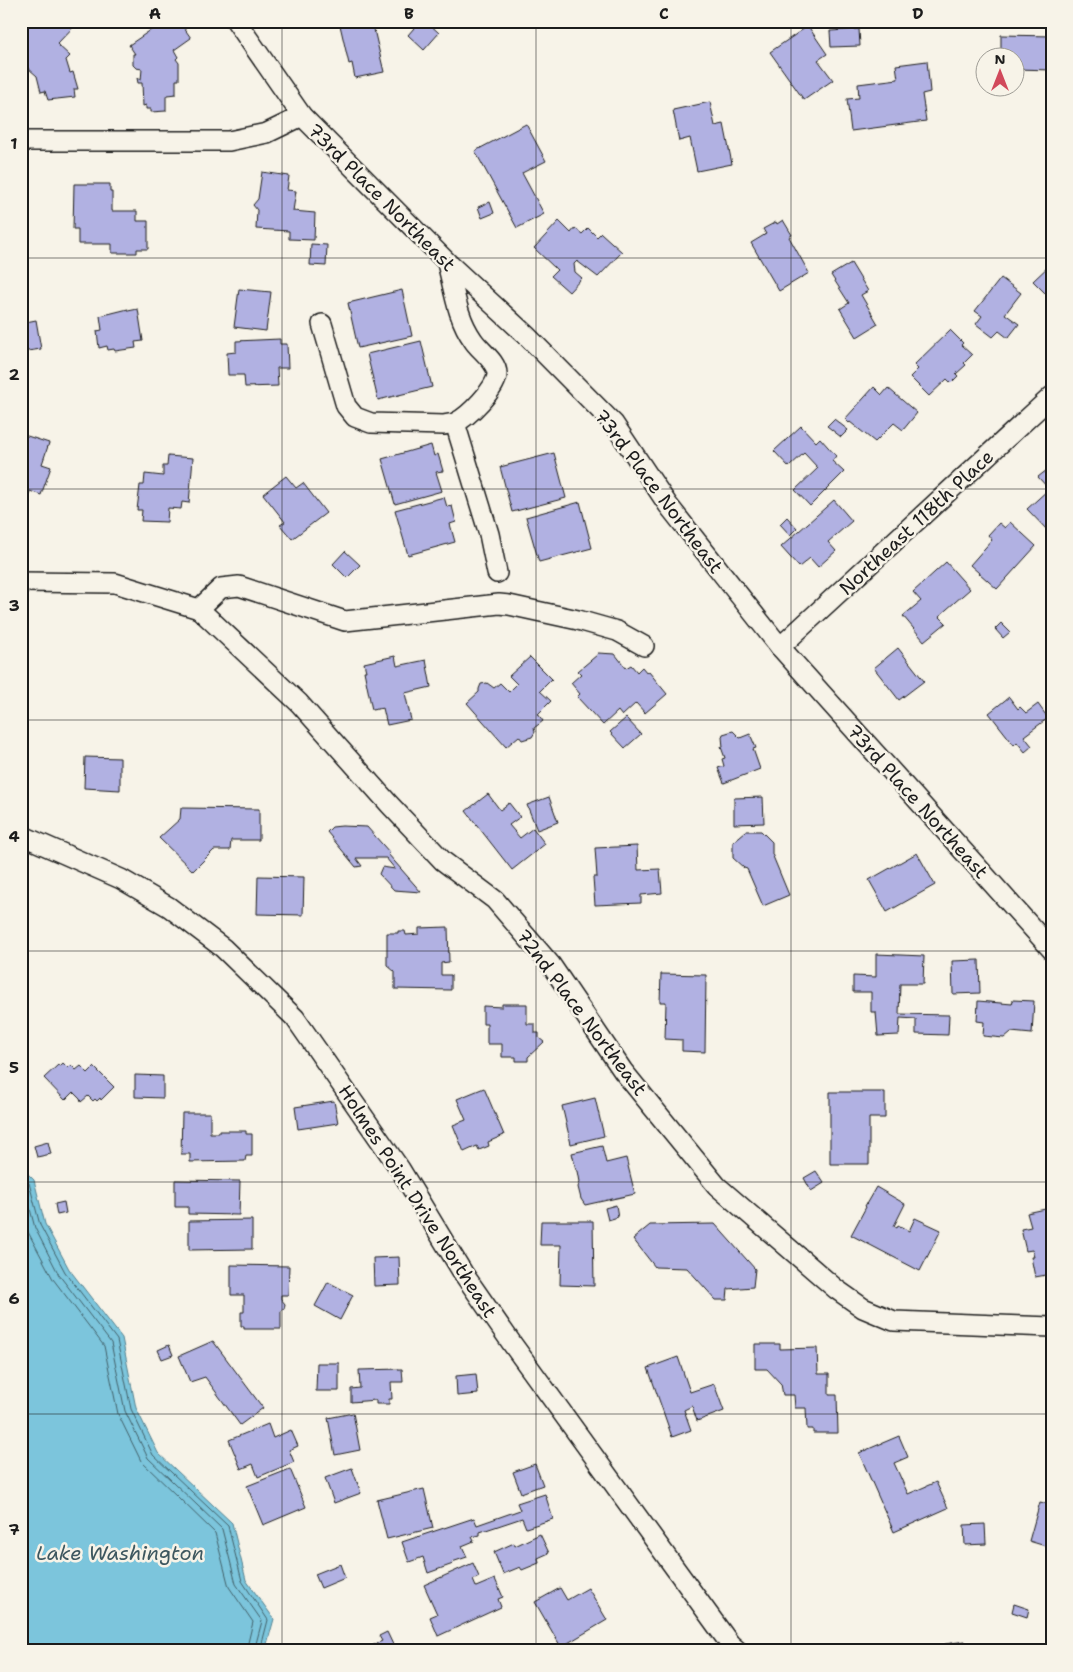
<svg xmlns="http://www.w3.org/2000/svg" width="1073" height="1672" font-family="'Shantell Sans',sans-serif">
  <rect width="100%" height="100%" fill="#f7f3e8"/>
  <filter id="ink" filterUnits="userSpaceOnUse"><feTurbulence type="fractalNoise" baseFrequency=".02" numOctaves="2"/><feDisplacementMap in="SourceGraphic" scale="10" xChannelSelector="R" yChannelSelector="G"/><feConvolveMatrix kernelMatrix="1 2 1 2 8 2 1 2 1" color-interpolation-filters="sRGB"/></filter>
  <g filter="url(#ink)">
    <!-- water -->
    <polygon fill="#7bc5dc" stroke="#55818f" points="21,1167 34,1180 45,1224 69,1269 122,1338 136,1408 158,1453 232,1523 246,1580 274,1619 265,1651 21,1651"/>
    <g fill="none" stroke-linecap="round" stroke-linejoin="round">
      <!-- shore -->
      <g stroke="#426069" stroke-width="1">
        <polyline points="21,1174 29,1183 40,1225 65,1272 117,1340 131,1409 153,1455 228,1526 242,1581 268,1620 260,1651"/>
        <polyline points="21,1183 24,1186 35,1228 59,1275 111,1343 125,1411 148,1458 222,1529 236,1584 262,1621 254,1651"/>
        <polyline points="21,1205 28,1232 53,1279 104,1346 118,1414 141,1461 215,1533 229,1587 253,1622 246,1651"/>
      </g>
    </g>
    <!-- building -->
    <g fill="#b1b1e2" stroke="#1c1c1c">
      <polygon points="34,21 37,24 40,21 79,21 57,44 70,56 66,60 70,73 73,72 78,89 74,89 75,97 48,100 45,91 41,92 37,76 21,62 21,34"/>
      <polygon points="164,21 179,21 191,38 174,50 178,57 176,59 179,63 179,80 176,80 176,94 167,95 166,97 166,111 151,112 151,109 146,109 146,105 143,106 142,83 138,83 137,78 141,80 142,69 136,68 133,65 133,54 135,54 129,45"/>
      <polygon points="339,21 372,21 384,72 355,78 352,63 349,64"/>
      <polygon points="420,21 426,21 439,33 424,50 408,35"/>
      <polygon points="808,26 827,54 818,60 833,80 804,100 770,52"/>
      <polygon points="859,29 860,46 831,47 830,31"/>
      <polygon points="1001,35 1052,36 1052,70 1016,69 1016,58 1001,58"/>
      <polygon points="927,61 930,92 922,94 926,121 851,131 847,99 859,98 858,84 898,79 896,65"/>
      <polygon points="710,102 715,126 724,124 732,164 697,171 690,138 679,141 673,110"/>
      <polygon points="526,124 546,161 522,173 544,214 517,228 475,151"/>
      <polygon points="262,172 289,176 287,190 296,191 293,211 315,213 314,240 289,239 289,231 256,229 257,210 253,205 258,199"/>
      <polygon points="74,184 110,184 110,192 112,192 112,211 137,211 137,221 148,221 148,249 137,249 137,253 112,253 112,244 78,244 78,229 73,229"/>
      <polygon points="490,202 494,213 482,218 478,207"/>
      <polygon points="783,220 792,235 789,237 809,273 779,291 751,243 766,234 763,229 776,222 777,224"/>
      <polygon points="559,221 571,233 575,228 582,234 588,228 597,237 601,233 622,252 598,277 577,261 574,264 575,272 582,278 569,292 551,276 557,270 534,248"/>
      <polygon points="311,244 327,245 326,266 310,265"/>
      <polygon points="851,263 868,291 861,295 878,324 857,337 840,309 849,303 831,275"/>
      <polygon points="1052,263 1052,300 1033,281"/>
      <polygon points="1001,278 1021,293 1005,314 1019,324 1008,338 999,331 993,337 976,324 982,316 975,311"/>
      <polygon points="239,289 271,292 266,331 234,327"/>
      <polygon points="402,290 412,336 358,348 348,303"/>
      <polygon points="128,309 128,311 138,309 143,341 135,342 136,348 115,351 114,349 108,350 107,346 99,348 97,331 102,330 100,316"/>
      <polygon points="36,320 41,349 21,352 21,323"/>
      <polygon points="950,330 963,343 961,345 972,355 964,363 966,365 956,374 958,376 951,383 947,379 929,396 910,377 918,369 914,365"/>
      <polygon points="280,339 280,344 287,344 288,368 277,368 278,386 245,387 244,375 228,375 227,353 236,352 236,341"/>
      <polygon points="421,341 432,387 378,400 367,354"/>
      <polygon points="874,387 882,395 888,388 917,413 903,430 894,423 875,442 850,422 849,423 845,419"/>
      <polygon points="834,419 848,430 841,437 827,426"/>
      <polygon points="801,426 816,442 820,438 836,456 832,461 844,472 810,506 795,490 818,468 804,453 789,467 774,451"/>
      <polygon points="21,434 49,443 42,464 51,467 41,495 30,491 27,500 21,497"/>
      <polygon points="431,445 434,456 438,454 443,471 436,472 442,491 395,504 382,459"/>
      <polygon points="554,453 566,498 512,512 500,467"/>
      <polygon points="168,456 193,458 189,503 182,502 181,509 168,508 167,522 141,521 142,510 137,510 140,485 144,485 145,474 163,476 163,466 167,466"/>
      <polygon points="1052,466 1052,531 1050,533 1027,509 1049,489 1038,477"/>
      <polygon points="286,476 296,488 303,483 326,513 292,539 280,525 285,522 263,494"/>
      <polygon points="444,497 447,507 452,506 456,522 450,524 455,542 408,555 395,510"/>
      <polygon points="834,500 852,521 828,542 836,551 818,567 810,558 799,567 781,547"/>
      <polygon points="580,502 592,548 539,562 526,517"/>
      <polygon points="787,517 797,528 790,535 780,524"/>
      <polygon points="1010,522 1036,546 997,589 970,565 992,540 988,535 999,523 1005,528"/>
      <polygon points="345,551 360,565 347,578 333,564"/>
      <polygon points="946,562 970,589 939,616 946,623 924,641 903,616 921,601 913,592"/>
      <polygon points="1001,623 1010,632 1003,638 995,629"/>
      <polygon points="898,648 924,681 899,700 874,668"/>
      <polygon points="598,653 615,654 626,668 631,665 637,672 642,667 647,673 649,672 667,694 645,713 636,703 622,716 618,711 603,725 577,697 580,694 571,683 581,674 578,671 597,655"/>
      <polygon points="395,656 397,666 426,660 431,687 405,693 411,720 387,725 383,708 372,710 364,671 366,671 364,663"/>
      <polygon points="530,657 552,679 540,691 551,701 538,714 543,721 534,728 535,732 532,737 522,740 519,736 506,747 467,703 479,692 479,689 481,684 487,683 494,688 500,683 509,692 517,684 509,676"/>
      <polygon points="1009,697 1018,709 1020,707 1026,713 1038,704 1048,718 1024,736 1032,746 1025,752 1017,742 1014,745 989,713"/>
      <polygon points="626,718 641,734 625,748 610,732"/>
      <polygon points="733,731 740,738 750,734 756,748 753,749 760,769 724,783 718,768 724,766 722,759 725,758 721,747 723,747 722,737 723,734"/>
      <polygon points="85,757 120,758 120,790 84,788"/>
      <polygon points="488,794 500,810 509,803 520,817 509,825 520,838 533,828 545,844 512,870 466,811"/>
      <polygon points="549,797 558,822 537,830 527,805"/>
      <polygon points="763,797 764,823 734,824 734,798"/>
      <polygon points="181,808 259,809 259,840 231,840 230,850 214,850 193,871 159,838 180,819"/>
      <polygon points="342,826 367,827 390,853 388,854 421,892 394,890 379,874 382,867 395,869 386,858 356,858 362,866 356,867 327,832 332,827"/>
      <polygon points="746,831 761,831 772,842 772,854 789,895 763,906 747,869 744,868 733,858 733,842"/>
      <polygon points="637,846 638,870 660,869 662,893 641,895 641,903 595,905 593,877 597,877 595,848"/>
      <polygon points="917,853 935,885 887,912 869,880"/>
      <polygon points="258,876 304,877 303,915 257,914"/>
      <polygon points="448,927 449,962 441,963 441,975 451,975 451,990 395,989 395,972 387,965 387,933 398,933 398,931 405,931 406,935 419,934 419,928"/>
      <polygon points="876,954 924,956 923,984 900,984 899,1014 949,1015 948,1035 916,1034 916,1019 900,1018 899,1035 878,1036 876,1012 871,1012 871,992 853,992 853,976 876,977"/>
      <polygon points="979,960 980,993 953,994 952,961"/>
      <polygon points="661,974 706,975 705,1052 682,1051 682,1040 665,1039 666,1002 660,1002"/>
      <polygon points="1013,1000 1034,1001 1032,1034 1011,1032 1004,1038 983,1036 984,1022 977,1021 978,1001 1012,1004"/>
      <polygon points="502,1004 527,1004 527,1024 535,1024 535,1033 539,1033 539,1038 544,1042 528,1057 528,1061 516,1061 516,1057 502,1057 502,1044 487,1044 487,1024 483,1024 483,1006 502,1007"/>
      <polygon points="63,1063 68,1068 71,1065 76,1070 81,1066 88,1073 94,1067 114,1087 101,1100 100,1098 97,1101 95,1099 93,1101 88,1096 81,1102 80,1099 73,1092 65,1100 44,1078 58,1065 60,1066"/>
      <polygon points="135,1075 163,1076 163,1098 135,1097"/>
      <polygon points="484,1088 504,1135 488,1142 489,1146 479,1150 477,1146 464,1152 453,1125 466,1120 457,1099"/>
      <polygon points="830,1092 885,1092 885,1118 869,1118 869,1164 830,1164"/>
      <polygon points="595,1098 604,1136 571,1144 562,1106"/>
      <polygon points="334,1101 338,1123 298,1129 295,1107"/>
      <polygon points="182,1113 210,1113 210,1133 219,1133 219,1131 246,1131 246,1134 252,1134 252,1156 246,1156 245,1161 190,1162 190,1154 181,1154"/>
      <polygon points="48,1142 51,1154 37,1157 34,1146"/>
      <polygon points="602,1146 606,1163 626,1158 635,1194 585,1205 581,1199 578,1187 580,1182 578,1171 576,1170 572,1153"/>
      <polygon points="816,1171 824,1183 811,1191 804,1178"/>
      <polygon points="175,1180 240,1181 239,1215 188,1214 188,1207 175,1207"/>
      <polygon points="876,1187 905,1204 894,1226 897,1228 898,1225 909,1231 915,1218 941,1230 920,1271 851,1235 866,1207 865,1206"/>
      <polygon points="64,1202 66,1213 57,1215 55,1204"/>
      <polygon points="616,1205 618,1217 608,1220 605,1208"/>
      <polygon points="1050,1208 1052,1217 1052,1274 1035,1277 1031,1257 1034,1257 1032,1250 1026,1251 1021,1229 1031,1227 1027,1213"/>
      <polygon points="252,1220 252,1249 189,1250 189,1221"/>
      <polygon points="541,1221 593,1221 594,1286 560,1285 561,1245 540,1245"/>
      <polygon points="715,1224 755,1269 753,1287 728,1289 727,1300 716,1300 687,1268 655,1267 633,1239 650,1225"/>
      <polygon points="399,1257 400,1285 374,1286 373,1258"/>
      <polygon points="231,1265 289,1266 288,1295 281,1295 281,1299 285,1304 284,1309 281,1311 281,1329 244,1329 244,1326 241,1326 241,1312 244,1312 244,1295 231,1295"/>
      <polygon points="328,1282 353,1295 340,1320 315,1306"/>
      <polygon points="213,1341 263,1408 240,1425 205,1377 190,1382 179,1356"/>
      <polygon points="755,1344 780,1344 780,1349 817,1348 818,1374 829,1374 829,1395 837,1395 838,1433 813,1433 813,1429 807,1429 806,1408 795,1408 794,1395 783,1395 781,1384 767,1369 755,1369"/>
      <polygon points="169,1345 173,1355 162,1359 158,1350"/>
      <polygon points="678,1357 690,1392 714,1384 724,1411 697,1421 692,1406 684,1410 691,1430 672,1437 648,1368"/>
      <polygon points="317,1363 339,1363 339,1391 316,1391"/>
      <polygon points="402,1369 403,1382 391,1382 392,1399 389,1399 389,1404 376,1404 376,1400 351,1402 351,1389 360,1388 359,1370"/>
      <polygon points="476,1374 478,1394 457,1396 456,1376"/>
      <polygon points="353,1413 360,1450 335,1455 328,1418"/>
      <polygon points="268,1424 273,1438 291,1430 298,1446 289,1450 294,1462 258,1477 253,1464 241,1469 229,1440"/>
      <polygon points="899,1436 908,1457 894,1463 908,1494 936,1482 948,1508 894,1532 859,1453"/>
      <polygon points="535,1464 543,1485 521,1493 513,1472"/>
      <polygon points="352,1468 361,1493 334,1503 325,1478"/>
      <polygon points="290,1469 306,1507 263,1525 247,1486"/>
      <polygon points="424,1489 433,1528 387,1539 377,1500"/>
      <polygon points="545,1494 553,1519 526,1528 522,1518 480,1532 480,1535 472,1537 474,1541 462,1546 467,1557 452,1562 453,1564 428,1573 423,1557 409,1562 402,1542 474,1518 477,1525 520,1510 517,1503"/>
      <polygon points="1040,1502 1052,1505 1052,1548 1029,1541"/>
      <polygon points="985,1524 986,1544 965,1545 964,1525"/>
      <polygon points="540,1534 549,1553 538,1558 539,1563 522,1570 520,1567 503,1574 494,1552 514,1543 515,1546"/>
      <polygon points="473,1563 479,1577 473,1580 476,1587 495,1579 503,1597 498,1599 501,1607 438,1636 430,1617 437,1614 424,1585"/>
      <polygon points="340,1564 345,1578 321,1588 315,1574"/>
      <polygon points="560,1588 567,1600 588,1588 607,1620 561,1647 535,1602"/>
      <polygon points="1014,1604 1029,1609 1027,1617 1012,1612"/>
      <polygon points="387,1632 396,1651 361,1651 382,1641 379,1636"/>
      <polygon points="965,1641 966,1651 946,1651 945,1644"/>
    </g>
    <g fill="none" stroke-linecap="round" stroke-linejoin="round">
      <defs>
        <g id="minor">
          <polyline points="236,21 302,116 447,262 526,335 614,424 668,505 780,647 1052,950"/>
          <polyline points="21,141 229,141 267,133 302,116"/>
          <path d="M322 324 346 406 355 417 371 423 444 425C447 424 452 424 455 423 468 417 497 388 497 374 497 361 479 350 473 340 457 318 454 289 447 263"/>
          <polyline points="455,423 489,534 497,573"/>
          <polyline points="21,582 115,583 199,609 221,588 239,586 345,621 499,604 509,605 578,620 617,631 644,646"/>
          <polyline points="199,609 299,703 390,805 443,861 495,900 551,965 623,1071 717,1186 836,1289 863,1308 894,1321 1052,1327"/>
          <polyline points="780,647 1052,396"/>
          <polyline points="21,835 121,879 169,907 223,948 295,1018 400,1169 463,1273 513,1345 730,1644 738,1651"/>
        </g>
      </defs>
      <!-- minor casing -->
      <use href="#minor" stroke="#1c1c1c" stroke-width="22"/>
      <!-- minor -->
      <use href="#minor" stroke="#f7f3e8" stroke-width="19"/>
    </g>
  </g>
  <!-- grid -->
  <path fill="none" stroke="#1c1c1c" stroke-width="1" stroke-opacity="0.55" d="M282 21V1651M536 21V1651M791 21V1651M21 258H1052M21 489H1052M21 720H1052M21 951H1052M21 1182H1052M21 1414H1052"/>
  <g text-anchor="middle" stroke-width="5" stroke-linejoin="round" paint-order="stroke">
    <!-- street labels -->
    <g font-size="19" fill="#1c1c1c" stroke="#f7f3e8">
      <text transform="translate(382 197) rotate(45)" y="7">73rd Place Northeast</text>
      <text transform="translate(659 491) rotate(53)" y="7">73rd Place Northeast</text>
      <text transform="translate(916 522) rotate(-43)" y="7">Northeast 118th Place</text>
      <text transform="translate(918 801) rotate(48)" y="7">73rd Place Northeast</text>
      <text transform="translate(582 1012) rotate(53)" y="7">72nd Place Northeast</text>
      <text transform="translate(418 1201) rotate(57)" y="7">Holmes Point Drive Northeast</text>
    </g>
    <!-- water labels -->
    <g font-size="20" font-style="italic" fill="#3d575f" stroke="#f7f3e8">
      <text x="120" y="1560">Lake Washington</text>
    </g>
  </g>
  <!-- margin -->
  <rect width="1073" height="1672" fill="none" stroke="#f7f3e8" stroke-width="55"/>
  <!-- north arrow -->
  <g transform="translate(1000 72)"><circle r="24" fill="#f7f3e8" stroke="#9f9d96"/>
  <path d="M0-4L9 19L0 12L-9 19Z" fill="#d1495b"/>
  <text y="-8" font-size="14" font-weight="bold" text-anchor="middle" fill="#1c1c1c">N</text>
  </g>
  <rect x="28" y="28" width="1018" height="1616" fill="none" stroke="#1c1c1c" stroke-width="2"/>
  <g font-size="16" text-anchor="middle" font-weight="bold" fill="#1c1c1c">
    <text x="155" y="19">A</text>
    <text x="409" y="19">B</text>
    <text x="664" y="19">C</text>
    <text x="918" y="19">D</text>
    <text x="14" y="149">1</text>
    <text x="14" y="380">2</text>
    <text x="14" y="611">3</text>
    <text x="14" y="842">4</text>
    <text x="14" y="1073">5</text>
    <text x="14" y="1304">6</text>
    <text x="14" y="1535">7</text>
  </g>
</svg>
